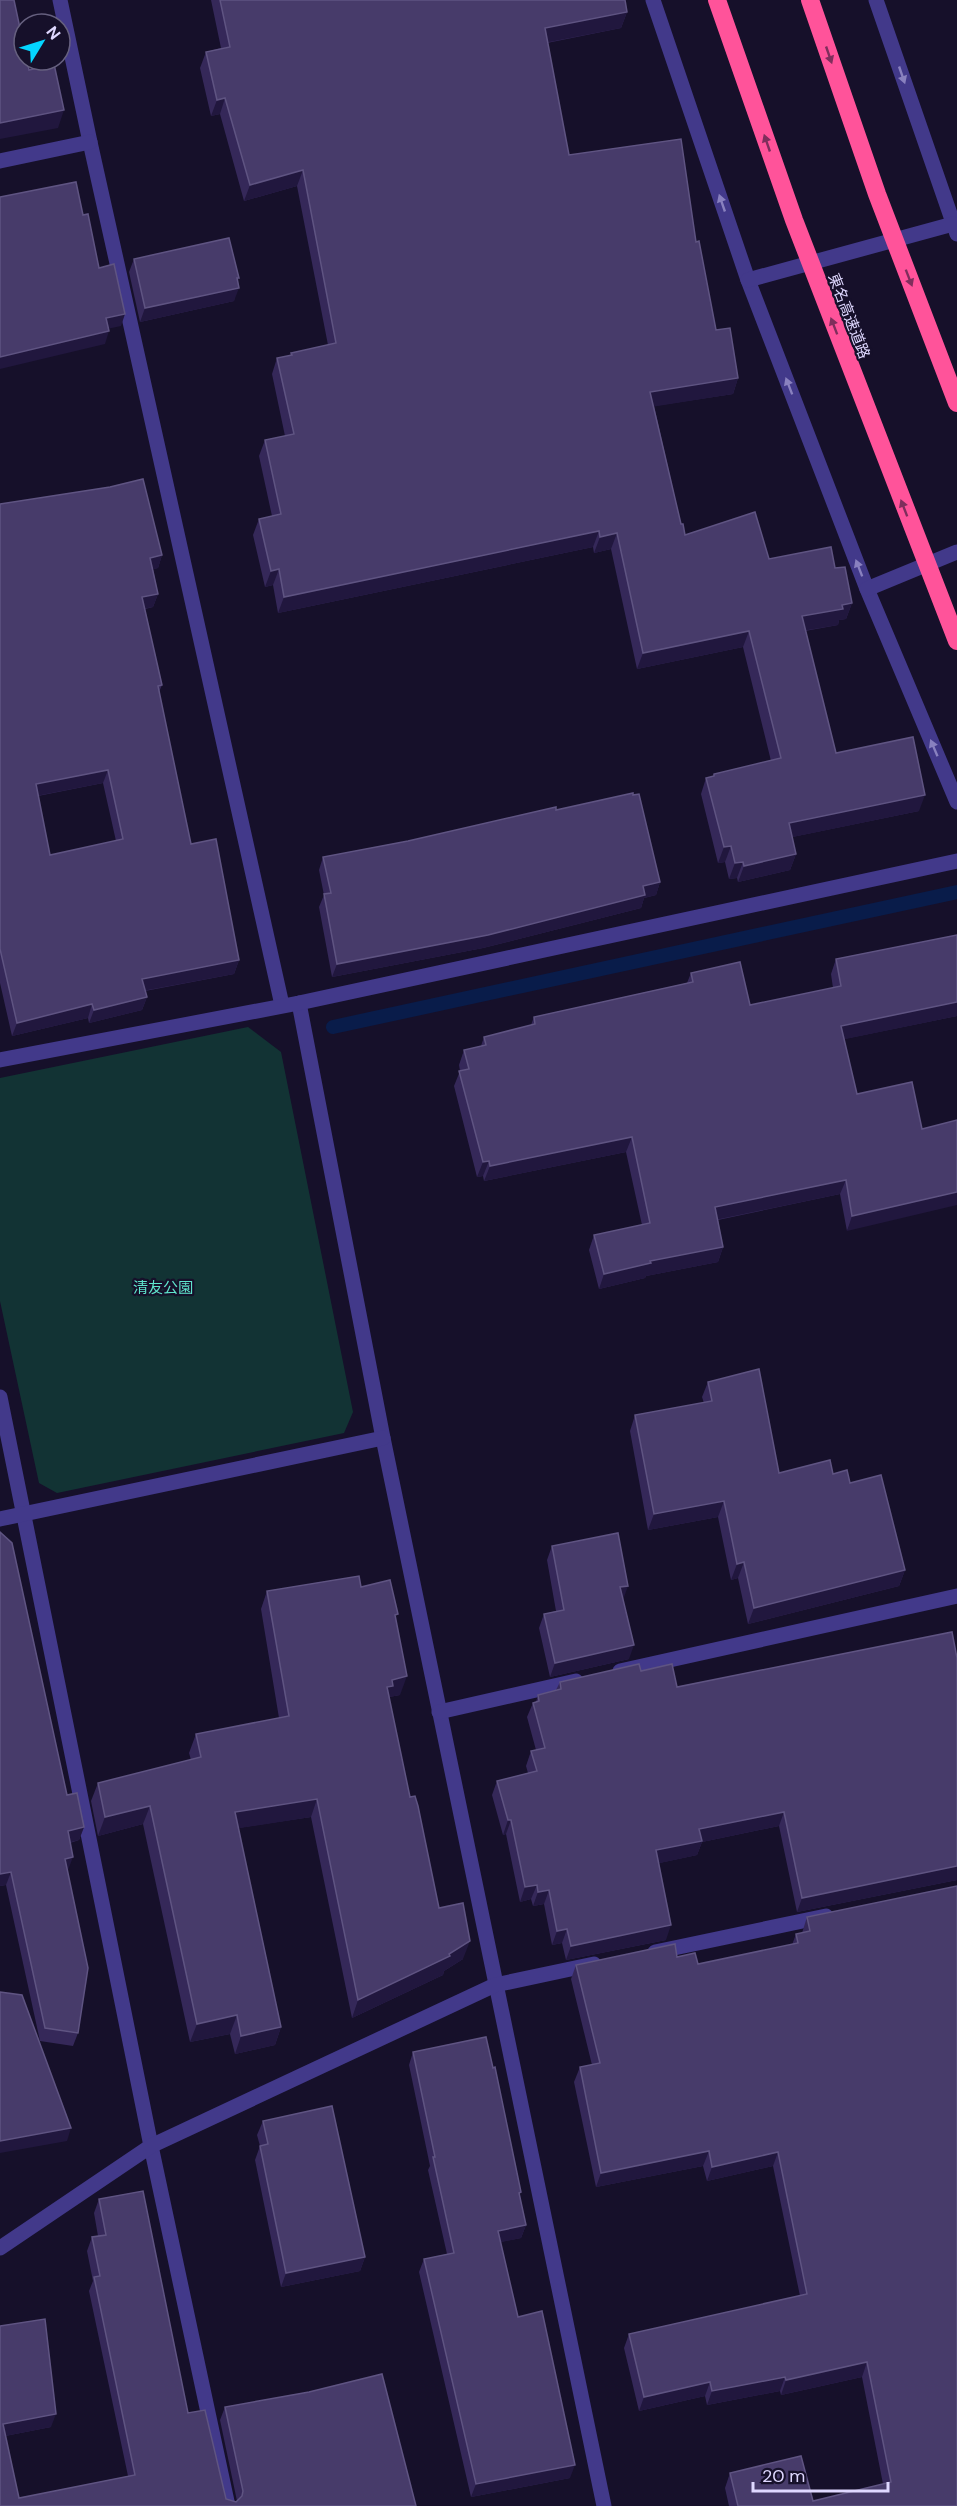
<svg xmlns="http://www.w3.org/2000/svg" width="957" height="2506" font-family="'DM Sans','Noto Sans JP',sans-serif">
  <rect width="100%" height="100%" fill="#16102a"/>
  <!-- green -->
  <polygon fill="#123334" points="248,1027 281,1052 353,1412 344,1433 57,1493 39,1483 0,1301 0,1078"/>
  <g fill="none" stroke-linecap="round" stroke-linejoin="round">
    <!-- stream -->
    <polyline stroke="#091c4a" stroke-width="14" points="333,1027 957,892"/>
    <!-- street -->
    <g stroke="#42398a" stroke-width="15">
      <polyline points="60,0 90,142 282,1005"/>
      <polyline points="653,0 748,280 867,589 957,802"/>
      <polyline points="876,0 957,234"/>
      <polyline points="0,161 90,142"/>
      <polyline points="748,280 953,224"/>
      <polyline points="867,589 957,552"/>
      <polyline points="299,1003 383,1438 604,2506"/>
      <polyline points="0,1060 299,1003 957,861"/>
      <polyline points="0,1397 151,2146 228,2506"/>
      <polyline points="0,1519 383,1438"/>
      <polyline points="620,1671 957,1596"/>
      <polyline points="439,1712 576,1681"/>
      <polyline points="655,1952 826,1916"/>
      <polyline points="0,2248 151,2146 495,1985 594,1964"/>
    </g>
    <!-- highway-bridge -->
    <g stroke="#ff539a" stroke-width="18">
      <polyline points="717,0 794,220 957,641"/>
      <polyline points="810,0 877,194 957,403"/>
    </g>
  </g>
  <!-- wall -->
  <g fill="#352859" fill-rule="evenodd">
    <polygon points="211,0 625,0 627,12 621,28 547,43 569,155 696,242 716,330 738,378 733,394 654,406 681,524 685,535 769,559 835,568 852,603 846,619 839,620 838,625 805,631 836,753 919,811 792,837 796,854 790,870 738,882 737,878 729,879 725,862 718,863 701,794 706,778 713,777 714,774 771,761 743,647 637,669 611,549 594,553 593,547 278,613 273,585 265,587 253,535 259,519 272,516 259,456 265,440 285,436 272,374 277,358 290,356 291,353 328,345 297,186 244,201 220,114 211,116 200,68 206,52 221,48"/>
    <polygon points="134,259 237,282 234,301 140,322 129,272"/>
    <path d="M0 504 162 555 158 568 153 569 158 594 153 607 145 609 162 685 159 692 191 844 239 960 234 974 145 991 147 997 142 1010 89 1023 88 1018 12 1036 0 983ZM103 783 116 841 50 855 38 796Z"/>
    <polygon points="556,810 660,882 656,895 644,898 641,908 483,948 332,977 319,907 324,895 319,870 323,857 408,841"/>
    <polygon points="957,935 957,1016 844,1039 857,1094 912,1082 847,1231 840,1194 718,1220 723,1247 718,1262 646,1276 645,1278 599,1289 589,1250 594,1235 642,1225 626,1152 484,1181 483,1176 477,1177 454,1086 460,1071 459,1065 464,1050 481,1046 484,1037 531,1025 534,1017 687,983 691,973 750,1005 833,988 831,974 836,959"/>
    <polygon points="708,1382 779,1473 833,1474 850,1483 905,1570 899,1586 748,1624 738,1578 731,1580 718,1517 648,1530 630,1431 635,1415 704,1403 702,1397"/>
    <polygon points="0,1532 67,1795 84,1827 79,1840 70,1843 67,1870 78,2033 73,2046 40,2041 6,1885 0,1886"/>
    <polygon points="552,1546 623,1599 629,1659 550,1677 539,1628 544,1614 556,1611 547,1560"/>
    <polygon points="361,1587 396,1620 400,1695 389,1697 410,1797 439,1908 463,1959 444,1971 443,1975 352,2018 311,1817 238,1828 281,2027 275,2045 235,2054 230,2034 190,2042 143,1824 98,1836 91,1801 98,1783 191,1760 189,1753 196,1734 279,1718 261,1609 267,1591"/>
    <polygon points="957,1658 957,1880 797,1912 779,1826 702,1842 697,1855 659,1863 666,1940 566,1960 562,1943 552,1945 544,1904 533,1906 531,1899 520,1902 506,1834 503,1835 492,1795 497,1781 528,1773 526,1766 531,1751 536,1750 527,1717 533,1703 536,1702 538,1695 556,1690 560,1682 641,1671 677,1687"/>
    <polygon points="807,1917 957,2506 729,2506 725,2488 730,2473 813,2501 883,2484 862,2377 781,2395 780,2391 707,2405 705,2396 639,2411 624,2348 629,2334 800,2296 773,2166 707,2181 703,2166 596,2187 574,2082 580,2067 592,2065 571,1979 576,1965 677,1957 698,1964 792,1945 796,1934 802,1933"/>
    <polygon points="413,2052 520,2197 526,2225 521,2238 500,2242 518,2317 570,2478 471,2497 419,2272 424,2259 447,2254 428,2170 430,2166 409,2065"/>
    <polygon points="263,2121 365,2257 360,2271 281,2287 255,2160 260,2146 257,2135"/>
    <polygon points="99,2199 188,2413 226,2499 236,2502 237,2501 220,2420 225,2407 416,2506 0,2506 0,2326 51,2427 5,2436 19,2498 128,2476 89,2291 93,2281 87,2251 92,2237 98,2236 94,2213"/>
  </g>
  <!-- shaded-wall -->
  <g fill="#21173e">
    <polygon points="627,12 621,28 539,44 545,28"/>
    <polygon points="225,98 220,114 211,116 217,100"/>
    <polygon points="64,110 58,128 0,139 0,123"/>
    <polygon points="303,170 297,186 244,201 250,185"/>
    <polygon points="237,278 239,278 235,288 239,288 234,301 140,322 145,308"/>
    <polygon points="125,314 121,326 102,330 106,318"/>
    <polygon points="109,331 105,344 0,369 0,357"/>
    <polygon points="738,378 733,394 645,408 650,392"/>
    <polygon points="599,531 593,547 278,613 284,597"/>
    <polygon points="617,533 611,549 594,553 600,537"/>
    <polygon points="162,555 158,568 145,571 150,558"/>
    <polygon points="279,569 273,585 265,587 271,571"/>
    <polygon points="158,594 153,607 137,610 142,597"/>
    <polygon points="852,603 846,619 839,620 838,625 796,632 802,616"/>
    <polygon points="749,631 743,647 637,669 643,653"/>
    <polygon points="108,770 103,783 31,797 36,784"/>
    <polygon points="925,795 919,811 783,839 789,823"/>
    <polygon points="731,846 725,862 718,863 724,847"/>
    <polygon points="796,854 790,870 738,882 744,866"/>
    <polygon points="743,862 737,878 729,879 735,863"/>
    <polygon points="660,882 656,895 644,898 641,908 483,948 332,977 337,964"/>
    <polygon points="239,960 234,974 137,992 142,979"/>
    <polygon points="147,997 142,1010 89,1023 94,1010"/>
    <polygon points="957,1002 957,1016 836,1041 841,1026"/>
    <polygon points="92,1004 88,1018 12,1036 17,1023"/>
    <polygon points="632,1137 626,1152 484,1181 490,1166"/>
    <polygon points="489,1161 483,1176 477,1177 483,1162"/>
    <polygon points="846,1180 840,1194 710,1221 715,1207"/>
    <polygon points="957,1192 957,1205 847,1231 852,1216"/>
    <polygon points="723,1247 718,1262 646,1276 645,1278 599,1289 604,1274 650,1261"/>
    <polygon points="724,1501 718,1517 648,1530 654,1514"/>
    <polygon points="744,1562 738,1578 731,1580 737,1564"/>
    <polygon points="905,1570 899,1586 748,1624 754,1608"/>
    <polygon points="628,1586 623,1600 620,1587"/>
    <polygon points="634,1645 629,1659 550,1677 555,1663"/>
    <polygon points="407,1676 400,1695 389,1697 387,1687 392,1680"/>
    <polygon points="317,1799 311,1817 228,1830 235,1812"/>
    <polygon points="150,1806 143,1824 98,1836 105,1817"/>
    <polygon points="784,1812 779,1826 702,1842 697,1855 651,1865 656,1850 699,1829"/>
    <polygon points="508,1820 511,1820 506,1834 503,1835"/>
    <polygon points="84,1827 79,1840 63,1844 68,1831"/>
    <polygon points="73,1857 68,1870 60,1872 65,1859"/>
    <polygon points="957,1866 957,1880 797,1912 802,1898"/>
    <polygon points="11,1872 6,1885 0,1886 0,1874"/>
    <polygon points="537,1885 531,1899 520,1902 525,1887"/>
    <polygon points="549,1890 544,1904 533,1906 538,1892"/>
    <polygon points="671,1925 666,1940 566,1960 571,1946"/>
    <polygon points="567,1929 562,1943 552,1945 557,1931"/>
    <polygon points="470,1941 463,1959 444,1971 443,1975 352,2018 358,2000 449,1954"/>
    <polygon points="237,2015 230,2034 190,2042 197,2024"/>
    <polygon points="281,2027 275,2045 235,2054 241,2036"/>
    <polygon points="71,2128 67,2141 0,2153 0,2141"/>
    <polygon points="709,2151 703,2166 596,2187 601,2173"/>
    <polygon points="778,2152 773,2166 707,2181 712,2167"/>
    <polygon points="526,2225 521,2238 493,2244 498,2231"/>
    <polygon points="365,2257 360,2271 281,2287 286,2273"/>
    <polygon points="867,2362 862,2377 781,2395 786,2380"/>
    <polygon points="785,2377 780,2391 707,2405 712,2391"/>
    <polygon points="710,2382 705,2396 639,2411 644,2397"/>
    <polygon points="56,2414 51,2427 0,2437 3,2424"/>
    <polygon points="575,2465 570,2478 471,2497 476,2484"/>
  </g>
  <!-- building -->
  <g fill="#473b6a" stroke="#5f5482" stroke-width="1.5" fill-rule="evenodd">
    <polygon points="0,0 14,0 24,47 24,60 27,60 29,70 54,64 64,110 0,123"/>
    <polygon points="220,0 625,0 627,12 545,28 569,155 681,139 696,242 699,241 716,330 730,328 738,378 650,392 681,524 683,524 685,535 755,512 769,559 831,547 835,568 845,567 852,603 842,605 843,609 802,616 836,753 913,737 925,795 789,823 796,854 744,866 743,862 735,863 731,846 724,847 706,778 714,776 714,774 781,758 749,631 643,653 617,533 600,537 599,531 284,597 279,569 271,571 259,519 281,514 265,440 294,434 277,358 292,355 291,353 336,343 303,170 250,185 225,98 217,100 206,52 230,47"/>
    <polygon points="76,182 83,215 88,214 99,268 114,264 125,314 106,318 109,331 0,357 0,197"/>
    <polygon points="229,238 239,278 237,278 239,288 145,308 134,259"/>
    <path d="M143 479 162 555 150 558 158 594 142 597 162 685 158 686 191 844 216 839 239 960 142 979 147 997 94 1010 92 1004 17 1023 0 949V504L110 487ZM108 770 123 839 50 855 36 784Z"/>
    <polygon points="633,793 633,795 639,794 660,882 643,886 645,895 488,935 337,964 324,894 331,893 323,857 408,841 556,807 556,810"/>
    <polygon points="957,935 957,1002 841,1026 857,1094 912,1082 922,1129 957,1120 957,1192 852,1216 846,1180 715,1207 723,1247 650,1261 651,1263 604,1274 594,1235 650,1223 632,1137 490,1166 489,1161 483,1162 459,1071 469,1069 464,1050 486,1045 484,1037 535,1024 534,1017 693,982 691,973 740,962 750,1005 841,986 836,959"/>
    <polygon points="759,1369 779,1473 830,1460 833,1474 847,1470 850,1483 881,1475 905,1570 754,1608 744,1562 737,1564 724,1501 654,1514 635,1415 712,1401 708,1382"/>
    <polygon points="0,1532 12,1543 67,1795 77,1793 84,1827 68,1831 73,1857 65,1859 88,1968 78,2033 45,2028 11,1872 0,1874"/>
    <polygon points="618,1533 628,1586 620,1587 634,1645 555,1663 544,1614 564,1610 552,1546"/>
    <polygon points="359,1576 361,1587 390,1580 398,1614 395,1615 407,1676 392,1680 393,1686 387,1687 410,1797 415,1796 418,1806 439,1908 463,1903 470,1941 449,1954 450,1956 358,2000 317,1799 235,1812 281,2027 241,2036 237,2015 197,2024 150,1806 105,1817 98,1783 201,1757 196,1734 289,1716 267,1591"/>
    <polygon points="952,1632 957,1658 957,1866 802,1898 784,1812 699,1829 702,1841 656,1850 671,1925 571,1946 567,1929 557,1931 549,1890 538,1892 537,1885 525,1887 511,1820 508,1820 497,1781 537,1771 531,1751 545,1748 533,1703 539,1701 538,1695 561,1689 560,1682 639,1664 641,1671 672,1664 677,1687"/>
    <polygon points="957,1886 957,2506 738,2506 730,2473 801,2456 813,2501 891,2482 867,2362 786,2380 785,2377 712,2391 710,2382 644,2397 629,2334 807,2294 778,2152 712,2167 709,2151 601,2173 580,2067 600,2063 576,1965 675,1944 677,1957 695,1953 698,1964 798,1943 796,1934 810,1931 807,1917"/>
    <polygon points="0,1992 22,1995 71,2128 0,2141"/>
    <polygon points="486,2037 493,2068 495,2067 521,2192 519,2193 526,2225 498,2231 518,2317 542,2311 575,2465 476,2484 424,2259 454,2253 433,2157 435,2157 413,2052"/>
    <polygon points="332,2106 365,2257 286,2273 260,2146 268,2144 263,2121"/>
    <polygon points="143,2191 188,2413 205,2410 226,2499 236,2502 242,2496 243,2491 225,2407 309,2392 382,2374 416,2506 0,2506 0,2326 45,2319 56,2414 3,2424 19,2498 135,2475 94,2277 100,2276 92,2237 106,2235 99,2199"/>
  </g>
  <!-- one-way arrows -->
  <defs><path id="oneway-solid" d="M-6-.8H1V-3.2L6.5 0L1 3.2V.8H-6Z" transform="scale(1.5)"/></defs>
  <g fill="#7f2e5c">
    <use href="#oneway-solid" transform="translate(829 55) rotate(71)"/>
    <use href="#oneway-solid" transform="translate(767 143) rotate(-109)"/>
    <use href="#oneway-solid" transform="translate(909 278) rotate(69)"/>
    <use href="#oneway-solid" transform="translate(834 326) rotate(-111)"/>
    <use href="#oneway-solid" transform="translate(904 508) rotate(-111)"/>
  </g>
  <g fill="#8981bf">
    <use href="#oneway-solid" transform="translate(902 75) rotate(71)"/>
    <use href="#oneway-solid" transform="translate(722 203) rotate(-109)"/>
    <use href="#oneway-solid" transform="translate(789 386) rotate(-111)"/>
    <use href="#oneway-solid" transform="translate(859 568) rotate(-111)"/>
    <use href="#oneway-solid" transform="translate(934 748) rotate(-113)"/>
  </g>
  <g text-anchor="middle" stroke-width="4.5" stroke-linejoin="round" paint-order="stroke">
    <!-- street labels -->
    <g font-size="15" fill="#dfd8ff" stroke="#16102a">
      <text transform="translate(849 316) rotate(69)" y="5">東名高速道路</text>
    </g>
    <!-- park labels -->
    <g font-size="15" fill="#5fe4cc" stroke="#16102a">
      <text x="163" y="1293">清友公園</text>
    </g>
  </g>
  <!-- north arrow -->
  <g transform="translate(42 42) rotate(52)"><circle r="28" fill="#16102a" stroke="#66607f" stroke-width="1.5"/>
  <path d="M0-4.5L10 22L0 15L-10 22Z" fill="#04d5ff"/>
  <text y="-9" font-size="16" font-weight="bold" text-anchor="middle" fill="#dfd8ff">N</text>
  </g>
  <!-- scale -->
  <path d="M753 2482v9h135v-9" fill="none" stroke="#dfd8ff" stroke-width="3"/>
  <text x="762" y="2482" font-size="18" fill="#dfd8ff" stroke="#16102a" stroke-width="4.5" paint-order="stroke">20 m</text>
</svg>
